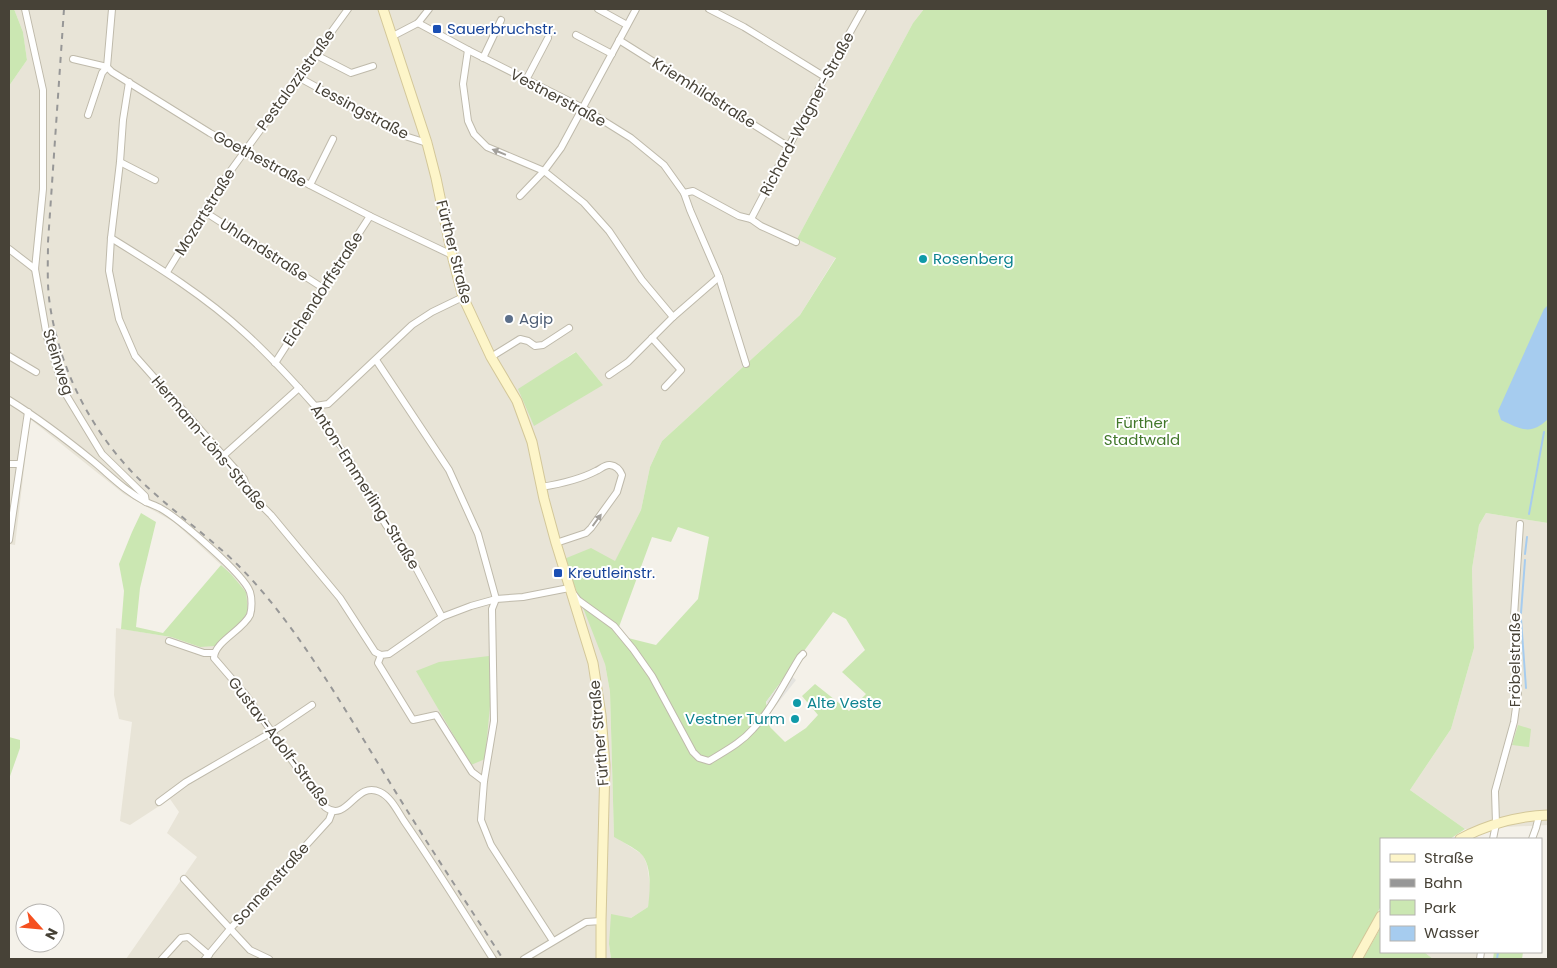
<svg xmlns="http://www.w3.org/2000/svg" width="1557" height="968" font-family="Poppins,sans-serif">
  <rect width="100%" height="100%" fill="#f4f1e9"/>
  <!-- residential -->
  <g fill="#e8e4d7" fill-rule="evenodd">
    <path d="M14 9H924L913 23 797 239 836 257 800 315 662 441 650 467 641 510 615 562 605 664 610 692 614 836 643 855 647 865 651 891 648 907 631 918 609 944 611 959H126L197 857 167 833 179 812 170 799 130 825 120 821 132 722 119 719 114 695 116 628 171 637 200 647 246 592 231 574 174 522 124 494 30 419 15 545 9 544V86L27 60 23 32ZM575 352H576L603 385 562 361Z"/>
    <polygon points="1486,513 1548,523 1548,825 1465,829 1410,790 1451,729 1474,648 1472,569 1479,525"/>
    <polygon points="1424,952 1483,952 1483,959 1433,959"/>
  </g>
  <!-- green -->
  <g fill="#cbe7b2" fill-rule="evenodd">
    <polygon points="9,9 14,9 23,32 27,60 9,86"/>
    <path d="M924 9H1548V523L1486 513 1479 525 1472 569 1474 648 1451 729 1410 790 1465 829 1450 839H1381V906L1353 959H611L609 944 611 914 631 918 648 907C650 892 652 869 643 856 639 850 621 841 614 837L610 692 605 664 564 559 591 548 615 561 641 510 650 467 662 441 800 315 836 258 797 239 913 23ZM678 527 709 537 698 599 656 645 616 635 652 537 671 542ZM833 612 846 619 865 650 842 672 866 694 849 711 815 684 802 696 818 715 806 728 785 742 770 727 766 702Z"/>
    <polygon points="576,352 603,385 534,426 518,389"/>
    <polygon points="141,513 156,522 140,588 136,627 163,633 221,565 231,574 246,592 248,611 242,621 215,646 200,647 171,637 121,629 124,591 119,564 132,532"/>
    <polygon points="489,656 491,695 485,759 471,765 416,671 439,662"/>
    <polygon points="1518,725 1531,729 1529,747 1512,745"/>
    <polygon points="9,737 20,740 20,748 9,779"/>
    <polygon points="1381,927 1381,952 1424,952 1433,959 1363,959"/>
    <polygon points="1494,952 1523,952 1522,959 1493,959"/>
  </g>
  <!-- parking -->
  <polygon fill="#e5e4e0" points="788,673 796,680 774,708 766,702"/>
  <!-- water -->
  <path fill="#a6ccef" d="M1548 305V419C1531 436 1520 429 1501 420L1498 411 1544 309Z"/>
  <g fill="none" stroke-linecap="round" stroke-linejoin="round">
    <!-- stream -->
    <g stroke="#a6ccef" stroke-width="2">
      <polyline points="1529,514 1544,432"/>
      <polyline points="1525,554 1527,537"/>
      <polyline points="1521,613 1525,560"/>
      <polyline points="1521,619 1526,688"/>
      <polyline points="1497,959 1498,952"/>
    </g>
    <defs>
      <polyline id="pedestrian" points="319,419 352,462 359,480"/>
      <g id="minor">
        <path d="M25 9 43 90V189L35 269 47 337 65 393 102 454 145 496 146 502C151 504 156 506 160 508 178 518 244 574 250 592 252 598 252 609 250 615 243 630 214 642 214 658L245 694 325 807C348 824 355 780 380 792 391 797 398 812 404 821 435 866 464 913 493 959"/>
        <polyline points="598,9 627,25"/>
        <polyline points="709,9 744,27 825,77"/>
        <polyline points="418,23 468,50 583,108 631,138 664,165 684,193 690,210 719,277 746,364"/>
        <polyline points="576,35 612,54"/>
        <polyline points="393,36 418,23 429,9"/>
        <polyline points="619,40 789,147"/>
        <polyline points="468,50 463,84 468,121 474,134 487,147 544,171 584,203 609,231 642,280 673,317"/>
        <polyline points="316,55 351,73 373,66"/>
        <polyline points="483,58 501,20"/>
        <polyline points="73,59 107,67 112,72 210,133 244,151 370,216 452,255"/>
        <polyline points="298,77 408,137 427,143"/>
        <polyline points="526,80 548,38"/>
        <polyline points="129,82 123,120 120,162 111,238 109,271 119,319 135,356 244,479 249,493 271,515 340,598 375,652 381,655"/>
        <polyline points="88,115 102,73 107,67 112,9"/>
        <polyline points="120,162 155,180"/>
        <polyline points="310,185 333,139"/>
        <polyline points="684,193 693,191 739,216 751,219 761,226 796,242"/>
        <polyline points="520,196 544,171 561,148 636,9"/>
        <polyline points="205,212 323,288"/>
        <polyline points="751,219 825,77 863,9"/>
        <path d="M111 238C158 267 205 296 246 334 270 356 293 381 315 406L319 419"/>
        <polyline points="9,249 35,269"/>
        <polyline points="167,272 221,184 348,9"/>
        <polyline points="652,338 681,370 665,387"/>
        <polyline points="9,356 36,372"/>
        <polyline points="491,357 520,339 528,341 535,346 543,345 569,328"/>
        <polyline points="376,360 449,470 478,534 496,599 492,609 494,721 484,781 481,820 491,845 553,941"/>
        <polyline points="275,363 370,216"/>
        <polyline points="609,375 628,362 673,317 719,277"/>
        <path d="M9 400C38 418 67 440 94 462 112 477 124 490 146 502"/>
        <polyline points="315,406 328,404 412,325 432,312 463,297"/>
        <polyline points="223,456 299,388"/>
        <polyline points="9,464 20,464"/>
        <polyline points="359,480 386,525 414,564 442,617"/>
        <path d="M541 487C560 484 579 480 596 471 601 469 605 464 610 465 617 466 620 470 622 475L617 492 591 528 586 533 556 543"/>
        <polyline points="9,540 28,412"/>
        <polyline points="169,641 204,653 214,653"/>
        <path d="M484 781 472 772 436 715 413 720 378 663 381 655 389 654 442 617 471 606 496 599 523 597 569 588 578 600 614 626 633 649 652 676 693 752 699 758 709 761C725 751 741 743 753 729 772 709 785 681 800 657L803 654"/>
        <polyline points="159,802 186,782 272,732 312,705"/>
        <polyline points="1493,839 1496,824 1495,791 1514,722 1518,693 1514,616 1520,524"/>
        <polyline points="1532,839 1536,828 1539,816"/>
        <polyline points="184,879 250,950 269,959"/>
        <polyline points="162,959 181,938 188,937 209,955"/>
        <polyline points="205,959 230,929 329,820 332,812"/>
        <polyline points="524,959 586,922 601,921"/>
        <polyline points="1480,959 1481,952"/>
      </g>
      <g id="secondary">
        <polyline points="383,9 427,143 436,178 452,255 463,297 491,357 517,401 532,442 544,499 556,543 593,663 601,715 605,765 601,921 601,959"/>
        <path d="M1460 839C1486 825 1518 816 1548 815"/>
        <polyline points="1357,959 1381,916"/>
      </g>
    </defs>
    <!-- pedestrian casing -->
    <use href="#pedestrian" stroke="#bfbaab" stroke-width="6"/>
    <!-- minor casing -->
    <use href="#minor" stroke="#bfbaab" stroke-width="8"/>
    <!-- secondary casing -->
    <use href="#secondary" stroke="#d3c799" stroke-width="11"/>
    <!-- pedestrian -->
    <use href="#pedestrian" stroke="#fff" stroke-width="4.5"/>
    <!-- minor -->
    <use href="#minor" stroke="#fff" stroke-width="6"/>
    <!-- secondary -->
    <use href="#secondary" stroke="#fdf5c9" stroke-width="9"/>
    <!-- rail -->
    <path stroke="#979797" stroke-width="2" stroke-dasharray="6 6" stroke-linecap="butt" d="M64 9 48 242C48 260 47 279 49 298 57 363 88 426 133 473 161 502 195 526 225 553 252 577 275 606 296 635 331 684 361 736 392 786 428 845 466 902 503 959"/>
  </g>
  <!-- one-way arrows -->
  <defs><path id="oneway-solid" d="M-6-.8H1V-3.2L6.5 0L1 3.2V.8H-6Z" transform="scale(1.25)"/></defs>
  <g fill="#a3a09b">
    <use href="#oneway-solid" transform="translate(499 152) rotate(-158)"/>
    <use href="#oneway-solid" transform="translate(597 520) rotate(-54)"/>
  </g>
  <!-- markers -->
  <g fill="#1a4fb4" stroke="#fff" stroke-width="2">
    <rect x="432" y="24" width="10" height="10" rx="2.5"/>
    <rect x="553" y="568" width="10" height="10" rx="2.5"/>
  </g>
  <g fill="#0f9aa8" stroke="#fff" stroke-width="2">
    <circle cx="923" cy="259" r="5"/>
    <circle cx="797" cy="703" r="5"/>
    <circle cx="795" cy="719" r="5"/>
  </g>
  <circle fill="#5c6f8a" stroke="#fff" stroke-width="2" cx="509" cy="319" r="5"/>
  <g text-anchor="middle" stroke-width="4" stroke-linejoin="round" paint-order="stroke">
    <!-- transit labels -->
    <g font-size="15" fill="#164399" stroke="#fff" text-anchor="start">
      <text x="447" y="34">Sauerbruchstr.</text>
      <text x="568" y="578">Kreutleinstr.</text>
    </g>
    <!-- street labels -->
    <g font-size="15" fill="#474237" stroke="#fff">
      <text transform="translate(296 80) rotate(-54)" y="5">Pestalozzistraße</text>
      <text transform="translate(704 93) rotate(32)" y="5">Kriemhildstraße</text>
      <text transform="translate(558 98) rotate(28)" y="5">Vestnerstraße</text>
      <text transform="translate(362 111) rotate(28)" y="5">Lessingstraße</text>
      <text transform="translate(807 114) rotate(-62)" y="5">Richard-Wagner-Straße</text>
      <text transform="translate(260 159) rotate(28)" y="5">Goethestraße</text>
      <text transform="translate(205 212) rotate(-58)" y="5">Mozartstraße</text>
      <text transform="translate(264 250) rotate(33)" y="5">Uhlandstraße</text>
      <text transform="translate(454 252) rotate(76)" y="5">Fürther Straße</text>
      <text transform="translate(323 289) rotate(-57)" y="5">Eichendorffstraße</text>
      <text transform="translate(58 362) rotate(72)" y="5">Steinweg</text>
      <text transform="translate(209 443) rotate(50)" y="5">Hermann-Löns-Straße</text>
      <text transform="translate(365 487) rotate(58)" y="5">Anton-Emmerling-Straße</text>
      <text transform="translate(1515 660) rotate(-90)" y="5">Fröbelstraße</text>
      <text transform="translate(599 733) rotate(-95)" y="5">Fürther Straße</text>
      <text transform="translate(279 742) rotate(53)" y="5">Gustav-Adolf-Straße</text>
      <text transform="translate(271 884) rotate(-48)" y="5">Sonnenstraße</text>
    </g>
    <!-- culture labels -->
    <g font-size="15" fill="#0d838f" stroke="#fff" text-anchor="start">
      <text x="933" y="264">Rosenberg</text>
      <text x="807" y="708">Alte Veste</text>
      <text x="785" y="724" text-anchor="end">Vestner Turm</text>
    </g>
    <!-- service labels -->
    <g font-size="15" fill="#4e5e75" stroke="#fff" text-anchor="start">
      <text x="519" y="324">Agip</text>
    </g>
    <!-- park labels -->
    <g font-size="15" fill="#42782b" stroke="#fff">
      <text x="1142" y="428">Fürther<tspan x="1142" dy="17">Stadtwald</tspan></text>
    </g>
  </g>
  <!-- border -->
  <rect width="1557" height="968" fill="none" stroke="#474237" stroke-width="20"/>
  <!-- legend -->
  <rect x="1380" y="838" width="162" height="115" fill="#ffffff" stroke="#b5b3af"/>
  <rect x="1390" y="854" width="25" height="8" fill="#fdf5c9" stroke="#b5b3af"/>
  <text x="1424" y="863" font-size="15" fill="#474237">Straße</text>
  <rect x="1390" y="879" width="25" height="8" fill="#979797" stroke="#b5b3af"/>
  <text x="1424" y="888" font-size="15" fill="#474237">Bahn</text>
  <rect x="1390" y="900" width="25" height="15" fill="#cbe7b2" stroke="#b5b3af"/>
  <text x="1424" y="913" font-size="15" fill="#474237">Park</text>
  <rect x="1390" y="926" width="25" height="15" fill="#a6ccef" stroke="#b5b3af"/>
  <text x="1424" y="938" font-size="15" fill="#474237">Wasser</text>
  <!-- north arrow -->
  <g transform="translate(40 928) rotate(117)"><circle r="24" fill="#ffffff" stroke="#b5b3af"/>
  <path d="M0-4L9 19L0 12L-9 19Z" fill="#f5501f"/>
  <text y="-8" font-size="14" font-weight="bold" text-anchor="middle" fill="#474237">N</text>
  </g>
</svg>
